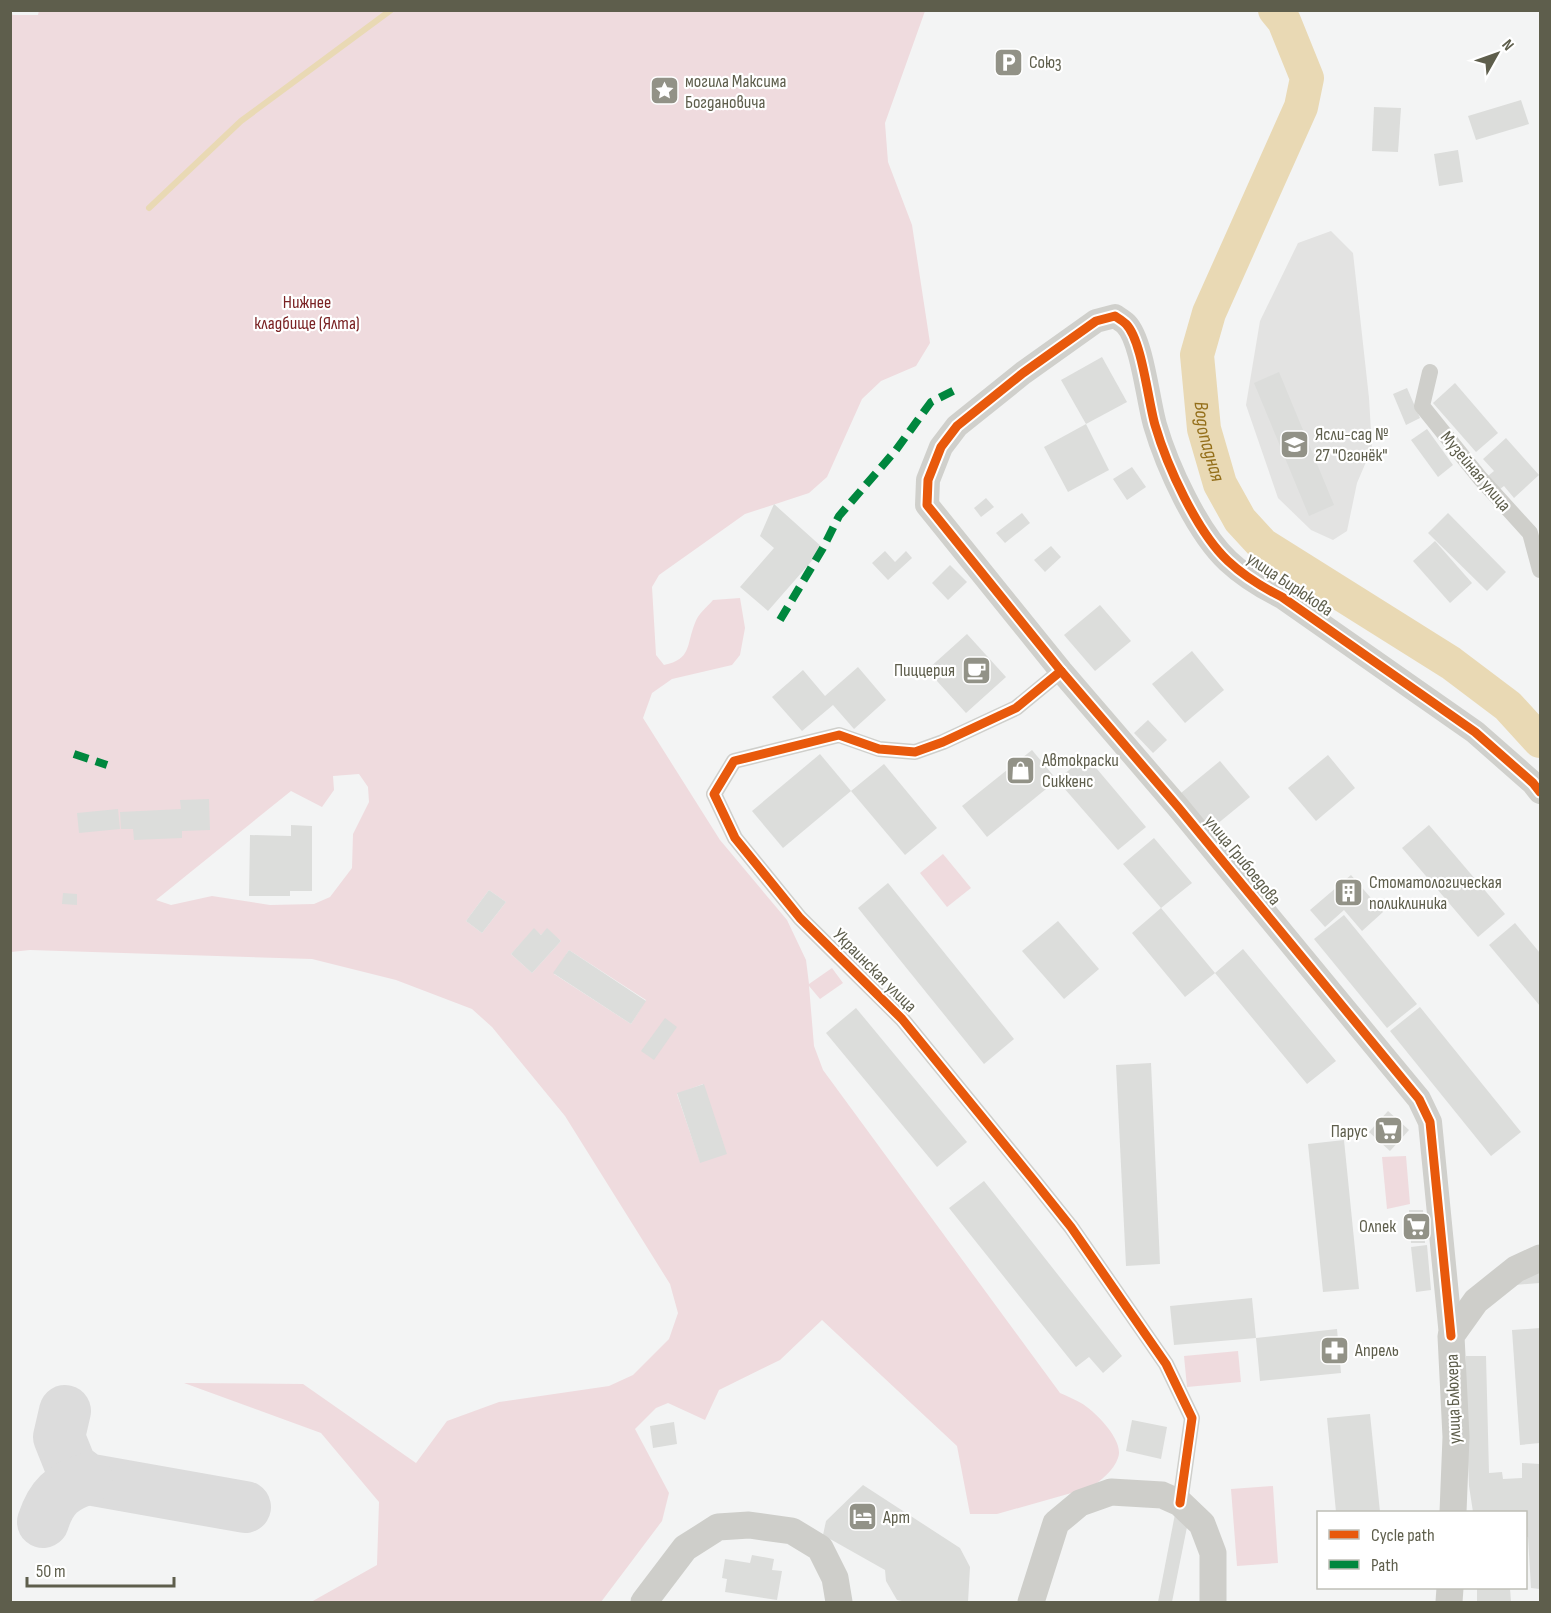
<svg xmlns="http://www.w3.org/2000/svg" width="1551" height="1613" font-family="'Sofia Sans Condensed',sans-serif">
  <rect width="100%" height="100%" fill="#f3f4f4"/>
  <!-- education -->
  <polygon fill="#e3e3e2" points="1331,231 1353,253 1369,398 1372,448 1357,483 1347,531 1333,540 1311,530 1278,498 1246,405 1260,321 1298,243"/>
  <!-- green -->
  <g fill="#efdbde" fill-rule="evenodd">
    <path d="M39 10 925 11 885 123 888 162 912 225 930 343 916 366 881 381 862 399 827 477 809 493 745 514 659 575 652 587 656 655 664 665C692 659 686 645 695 623 698 614 707 607 713 600L740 598 745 628 740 655 732 665 672 679 652 693 643 718 720 840 787 920 806 960 809 984 832 968 843 983 820 999 809 986 814 1046 823 1070 1060 1393C1067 1396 1074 1399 1081 1403 1095 1411 1125 1441 1118 1458 1114 1470 1100 1482 1089 1488L997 1514H970L957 1446 822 1320 780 1360 719 1390 705 1420 668 1403 656 1408 635 1429 669 1493 662 1521 601 1602H311L377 1565 379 1502 321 1433 184 1383 303 1384 416 1463 447 1421 499 1402 609 1386 633 1375 669 1339 678 1313 670 1284 565 1116 492 1027 472 1009 396 980 312 959 30 950 11 952 10 13 13 15H38ZM359 774 368 787 369 802 353 834 352 868 330 897 314 904 270 905 212 896 171 905 156 900 291 791 322 807 334 790 333 776ZM489 890 506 902 482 933 466 921ZM534 929 541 935 547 929 561 941 532 973 511 954ZM569 950 646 1000 631 1024 554 974ZM703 1084 700 1162 677 1094Z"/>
    <polygon points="943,854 971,888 947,907 920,873"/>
    <polygon points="1406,1156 1410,1204 1387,1209 1382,1157"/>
    <polygon points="1238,1351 1241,1382 1187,1387 1184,1356"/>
    <polygon points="1273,1486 1278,1563 1237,1566 1231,1489"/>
  </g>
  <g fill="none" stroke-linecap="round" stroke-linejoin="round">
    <!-- stream -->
    <polyline stroke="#e9d9b4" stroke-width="6" points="149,208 241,121 391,10"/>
    <!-- river -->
    <path stroke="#e9d9b4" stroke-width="34" id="s1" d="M1275 10 1284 21 1307 78 1301 107 1209 313 1197 355 1204 429 1220 484 1240 520 1263 545 1451 663 1508 706 1540 741"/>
    <!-- taxiway -->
    <g stroke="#dcdcdc" stroke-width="52">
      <polyline points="65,1411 59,1437 71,1467 87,1479 245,1507"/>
      <path d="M43 1522C51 1497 62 1487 87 1479"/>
    </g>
  </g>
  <!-- building -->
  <g fill="#dcdddb">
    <polygon points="1521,100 1529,124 1476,140 1468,116"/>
    <polygon points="1374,107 1401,108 1398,152 1372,151"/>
    <polygon points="1458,150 1463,182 1439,186 1434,154"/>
    <polygon points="1102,357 1127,402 1086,424 1061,380"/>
    <polygon points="1279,372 1334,505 1309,516 1254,383"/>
    <polygon points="1455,383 1498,433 1476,452 1433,403"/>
    <polygon points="1407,388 1420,418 1406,425 1393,394"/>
    <polygon points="1086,424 1109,470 1068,492 1044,447"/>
    <polygon points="1427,429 1453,465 1438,477 1411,440"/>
    <polygon points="1506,438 1539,475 1514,498 1504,486 1500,489 1488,476 1494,471 1483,459"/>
    <polygon points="1132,467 1146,487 1127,500 1113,479"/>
    <polygon points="986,498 994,507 981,517 974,508"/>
    <polygon points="774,504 823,548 768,611 740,587 774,548 760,536"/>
    <polygon points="1022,513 1030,523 1005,543 996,533"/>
    <polygon points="1448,513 1506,572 1487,591 1428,533"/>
    <polygon points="1435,541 1472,583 1450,603 1413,561"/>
    <polygon points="1051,546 1061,557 1045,572 1034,560"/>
    <polygon points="885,551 895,562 906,551 912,558 888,580 872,563"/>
    <polygon points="950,565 967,582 948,600 932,583"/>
    <polygon points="1100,605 1131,641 1095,671 1064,635"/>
    <polygon points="967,634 1006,677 966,713 927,670"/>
    <polygon points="1192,651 1224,690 1185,723 1152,684"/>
    <polygon points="858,667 886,700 854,729 833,705 802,731 772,697 803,670 825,696"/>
    <polygon points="1148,720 1167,740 1153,753 1134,733"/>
    <polygon points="1032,750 1057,780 987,837 962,806"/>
    <polygon points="820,754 851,791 783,848 752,811"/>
    <polygon points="1328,755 1355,788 1316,821 1288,788"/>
    <polygon points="1086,756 1146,827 1118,850 1057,780"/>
    <polygon points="1220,761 1250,797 1211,829 1181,793"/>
    <polygon points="884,764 937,828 905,855 851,791"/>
    <polygon points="209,799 210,830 182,831 182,838 134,840 133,829 121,829 120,812 181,809 180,800"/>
    <polygon points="118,809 120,829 79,833 77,813"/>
    <polygon points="291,825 312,826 312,891 290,891 290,896 249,896 250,835 291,836"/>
    <polygon points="1429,825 1505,914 1478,937 1402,848"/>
    <polygon points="1154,838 1192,883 1161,908 1215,973 1243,949 1336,1061 1307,1084 1215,973 1185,997 1132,933 1161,908 1123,864"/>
    <polygon points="1351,875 1383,912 1362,931 1344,910 1325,927 1310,910"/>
    <polygon points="888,883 1014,1039 984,1064 858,908"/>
    <polygon points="489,890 506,902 482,933 466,921"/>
    <polygon points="63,893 77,894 77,905 62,904"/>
    <polygon points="1344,915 1417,1004 1387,1028 1314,939"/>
    <polygon points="1058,921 1099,969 1064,999 1022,951"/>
    <polygon points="1515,923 1540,953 1540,1006 1489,945"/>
    <polygon points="534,928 541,935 547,928 561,941 532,973 511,954"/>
    <polygon points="569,950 646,1001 631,1024 553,973"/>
    <polygon points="1420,1007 1521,1132 1491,1156 1390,1031"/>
    <polygon points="856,1008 967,1142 937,1167 826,1033"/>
    <polygon points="665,1018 677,1027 654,1060 641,1051"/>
    <polygon points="1151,1063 1160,1264 1126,1266 1116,1065"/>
    <polygon points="704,1084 727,1154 700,1163 677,1093"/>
    <polygon points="1388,1111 1409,1130 1390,1151 1369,1132"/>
    <polygon points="1344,1140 1359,1289 1323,1292 1308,1144"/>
    <polygon points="984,1181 1122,1356 1103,1373 1089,1357 1076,1367 949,1208"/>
    <polygon points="1409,1210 1423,1210 1425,1243 1411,1243"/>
    <polygon points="1427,1245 1431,1290 1416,1292 1411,1247"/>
    <polygon points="1540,1267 1540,1283 1515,1285"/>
    <polygon points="1252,1298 1256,1338 1174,1345 1170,1306"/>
    <polygon points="1540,1328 1540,1443 1520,1445 1512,1330"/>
    <polygon points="1337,1329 1341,1373 1260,1381 1256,1338"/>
    <polygon points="1466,1356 1486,1356 1489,1473 1502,1472 1503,1479 1522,1478 1522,1463 1540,1464 1540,1589 1531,1588 1528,1537 1526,1537 1526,1512 1473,1512 1469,1486 1466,1415"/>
    <polygon points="1370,1414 1380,1512 1336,1512 1327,1418"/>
    <polygon points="1132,1420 1167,1427 1161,1459 1126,1451"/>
    <polygon points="674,1422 677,1444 653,1448 650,1426"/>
    <polygon points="863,1485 960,1548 970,1567 968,1602 907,1602 897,1600 886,1581 885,1570 823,1535 826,1521"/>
    <polygon points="1175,1514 1189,1517 1172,1602 1158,1602"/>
    <polygon points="752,1555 774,1559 772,1570 782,1571 777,1600 725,1592 727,1579 722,1578 725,1559 750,1563"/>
    <polygon points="1477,1588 1510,1588 1511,1602 1477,1602"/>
  </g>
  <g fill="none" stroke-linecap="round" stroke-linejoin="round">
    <!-- street -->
    <g stroke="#cfcfcb" stroke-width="16">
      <polyline points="1430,372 1422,406 1480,478 1530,533 1540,570"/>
      <polyline points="1061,671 1016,708 943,742 915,752 879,749 839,735 734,761 714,794 735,838 800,918 902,1019 1035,1182 1071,1227 1166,1364 1192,1418 1180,1503"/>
    </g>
    <!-- secondary -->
    <path stroke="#d0d0cc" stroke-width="24" d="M1451 1336 1430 1122 1419 1099 1178 807 1061 671 927 505 928 480 941 447 957 426 1023 373 1096 321 1115 316C1118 318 1123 321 1126 324 1142 340 1148 401 1155 425 1167 466 1197 532 1228 561 1244 576 1262 587 1282 597L1475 732 1533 783 1540 792"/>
    <!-- primary -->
    <g stroke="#cececa" stroke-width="27">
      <polyline points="1453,1512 1456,1437 1451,1336 1476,1301 1516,1269 1540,1258"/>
      <polyline points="644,1602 685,1548 718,1527 749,1525 792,1531 820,1548 835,1578 839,1602"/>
      <polyline points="1031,1602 1056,1523 1080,1503 1111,1492 1162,1495 1180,1503 1202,1524 1213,1553 1213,1602"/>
      <polyline points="1449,1602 1450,1588"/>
    </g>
    <!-- quiet -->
    <g stroke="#00873e" stroke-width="8" stroke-dasharray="15 8" stroke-linecap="butt">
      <polyline points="780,620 823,548 839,516 896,450 931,402 955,390"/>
      <polyline points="74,754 107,765"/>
    </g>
    <defs>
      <g id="cycleway">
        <polyline points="1061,671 1016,708 943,742 915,752 879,749 839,735 734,761 714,794 735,838 800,918 902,1019 1035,1182 1071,1227 1166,1364 1192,1418 1180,1503"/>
        <path d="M1451 1336 1430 1122 1419 1099 1178 807 1061 671 927 505 928 480 941 447 957 426 1023 373 1096 321 1115 316C1118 318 1123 321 1126 324 1142 340 1148 401 1155 425 1167 466 1197 532 1228 561 1244 576 1262 587 1282 597L1475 732 1533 783 1540 792"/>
      </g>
    </defs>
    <!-- cycleway casing -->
    <use href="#cycleway" stroke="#fff" stroke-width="13"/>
    <!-- cycleway -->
    <use href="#cycleway" stroke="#e8590c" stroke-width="9"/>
  </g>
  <!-- icons -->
  <defs>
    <symbol id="parking-square" viewBox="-11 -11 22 22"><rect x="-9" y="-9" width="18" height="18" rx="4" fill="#929287" stroke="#fff"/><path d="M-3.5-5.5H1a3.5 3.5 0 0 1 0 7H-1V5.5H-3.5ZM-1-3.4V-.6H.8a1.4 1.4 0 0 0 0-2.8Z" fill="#fff"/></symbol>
    <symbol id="sight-square" viewBox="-11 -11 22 22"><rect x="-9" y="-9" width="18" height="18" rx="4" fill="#929287" stroke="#fff"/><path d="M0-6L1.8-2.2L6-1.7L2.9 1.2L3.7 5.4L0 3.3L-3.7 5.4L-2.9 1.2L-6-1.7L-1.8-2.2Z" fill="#fff"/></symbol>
    <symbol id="school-square" viewBox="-11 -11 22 22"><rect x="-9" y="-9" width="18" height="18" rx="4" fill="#929287" stroke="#fff"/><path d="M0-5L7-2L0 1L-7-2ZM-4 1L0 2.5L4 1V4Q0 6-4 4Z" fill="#fff"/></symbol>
    <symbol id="cafe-square" viewBox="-11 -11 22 22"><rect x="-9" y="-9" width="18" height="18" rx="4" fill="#929287" stroke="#fff"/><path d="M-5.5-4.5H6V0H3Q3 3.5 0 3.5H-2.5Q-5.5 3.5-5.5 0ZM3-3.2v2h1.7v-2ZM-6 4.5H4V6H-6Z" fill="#fff"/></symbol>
    <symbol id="shop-square" viewBox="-11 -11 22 22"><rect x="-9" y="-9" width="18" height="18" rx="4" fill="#929287" stroke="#fff"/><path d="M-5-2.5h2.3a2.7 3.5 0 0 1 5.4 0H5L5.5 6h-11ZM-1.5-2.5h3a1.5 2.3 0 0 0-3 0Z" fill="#fff"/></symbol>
    <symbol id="building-square" viewBox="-11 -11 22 22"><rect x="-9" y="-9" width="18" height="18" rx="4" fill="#929287" stroke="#fff"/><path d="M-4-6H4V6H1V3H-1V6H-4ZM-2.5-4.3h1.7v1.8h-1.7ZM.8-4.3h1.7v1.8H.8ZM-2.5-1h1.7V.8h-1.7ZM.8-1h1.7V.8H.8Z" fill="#fff"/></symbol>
    <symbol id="supermarket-square" viewBox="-11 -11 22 22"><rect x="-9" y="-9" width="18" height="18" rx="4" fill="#929287" stroke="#fff"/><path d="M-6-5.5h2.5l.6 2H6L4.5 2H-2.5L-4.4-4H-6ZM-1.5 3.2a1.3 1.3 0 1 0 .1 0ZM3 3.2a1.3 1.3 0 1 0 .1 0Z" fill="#fff"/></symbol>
    <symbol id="pharmacy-square" viewBox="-11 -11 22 22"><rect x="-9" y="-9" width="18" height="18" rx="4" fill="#929287" stroke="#fff"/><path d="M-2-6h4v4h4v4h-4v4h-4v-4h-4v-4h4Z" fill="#fff"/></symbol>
    <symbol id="hotel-square" viewBox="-11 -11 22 22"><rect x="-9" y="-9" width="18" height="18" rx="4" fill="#929287" stroke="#fff"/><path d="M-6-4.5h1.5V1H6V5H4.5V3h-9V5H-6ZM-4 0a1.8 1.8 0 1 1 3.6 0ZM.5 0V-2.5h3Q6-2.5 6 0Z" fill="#fff"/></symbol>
  </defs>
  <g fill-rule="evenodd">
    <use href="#parking-square" x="992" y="46" width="33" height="33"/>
    <use href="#sight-square" x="648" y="74" width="33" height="33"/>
    <use href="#school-square" x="1278" y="428" width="33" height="33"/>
    <use href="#cafe-square" x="960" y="654" width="33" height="33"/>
    <use href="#shop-square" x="1004" y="754" width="33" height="33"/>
    <use href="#building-square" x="1332" y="876" width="33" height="33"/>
    <use href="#supermarket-square" x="1372" y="1114" width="33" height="33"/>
    <use href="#supermarket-square" x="1400" y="1210" width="33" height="33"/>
    <use href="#pharmacy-square" x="1318" y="1334" width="33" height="33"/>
    <use href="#hotel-square" x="846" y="1500" width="33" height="33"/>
  </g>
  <g text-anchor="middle" stroke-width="4.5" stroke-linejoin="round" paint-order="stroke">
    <!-- poi labels -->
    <g font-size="18" fill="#5e5e4c" stroke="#fff" text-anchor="start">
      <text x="1029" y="68">Союз</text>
      <text x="685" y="87">могила Максима<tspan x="685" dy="21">Богдановича</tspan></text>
      <text x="1315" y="440">Ясли-сад №<tspan x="1315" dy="21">27 "Огонёк"</tspan></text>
      <text x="955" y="676" text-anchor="end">Пиццерия</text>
      <text x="1042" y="766">Автокраски<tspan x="1042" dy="21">Сиккенс</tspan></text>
      <text x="1369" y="888">Стоматологическая<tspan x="1369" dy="21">поликлиника</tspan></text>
      <text x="1368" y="1137" text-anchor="end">Парус</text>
      <text x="1396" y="1232" text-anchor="end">Олпек</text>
      <text x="1355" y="1356">Апрель</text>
      <text x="883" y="1523">Арт</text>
    </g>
    <!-- park labels -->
    <g font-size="18" fill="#7a2223" stroke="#fff">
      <text x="307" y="308">Нижнее<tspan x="307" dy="21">кладбище (Ялта)</tspan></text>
    </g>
    <!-- street labels -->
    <g font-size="18" fill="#5e5e4c" stroke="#fff">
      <text transform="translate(1476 471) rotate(50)" y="6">Музейная улица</text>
      <text transform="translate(1290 584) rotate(34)" y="6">улица Бирюкова</text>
      <text transform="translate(1243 860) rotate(51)" y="6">улица Грибоедова</text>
      <text transform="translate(875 970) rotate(45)" y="6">Украинская улица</text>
      <text transform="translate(1453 1399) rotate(-92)" y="6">улица Блюхера</text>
    </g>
    <!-- water labels -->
    <g font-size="20" font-style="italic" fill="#946f1a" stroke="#fff">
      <text dy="7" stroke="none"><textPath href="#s1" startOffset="462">Водопадная</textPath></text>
    </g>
  </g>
  <!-- border -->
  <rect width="1551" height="1613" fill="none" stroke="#5e5e4c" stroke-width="24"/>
  <!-- legend -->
  <rect x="1317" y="1511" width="210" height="78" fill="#ffffff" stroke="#bfbfb7" stroke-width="1.5"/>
  <rect x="1329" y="1530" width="30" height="9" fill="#e8590c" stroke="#bfbfb7" stroke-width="1.5"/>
  <text x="1371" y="1541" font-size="18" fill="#5e5e4c">Cycle path</text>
  <rect x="1329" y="1560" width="30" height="9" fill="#00873e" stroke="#bfbfb7" stroke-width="1.5"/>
  <text x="1371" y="1571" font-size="18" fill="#5e5e4c">Path</text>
  <!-- north arrow -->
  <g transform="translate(1497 54) rotate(50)" stroke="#ffffff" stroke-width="4.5" paint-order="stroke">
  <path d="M0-4.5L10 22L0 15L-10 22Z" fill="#5e5e4c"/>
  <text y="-9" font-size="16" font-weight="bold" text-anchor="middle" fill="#5e5e4c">N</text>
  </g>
  <!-- scale -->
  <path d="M27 1577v9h147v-9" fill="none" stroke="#5e5e4c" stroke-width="3"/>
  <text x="36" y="1577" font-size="18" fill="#5e5e4c" stroke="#ffffff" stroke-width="4.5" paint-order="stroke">50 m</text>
</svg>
